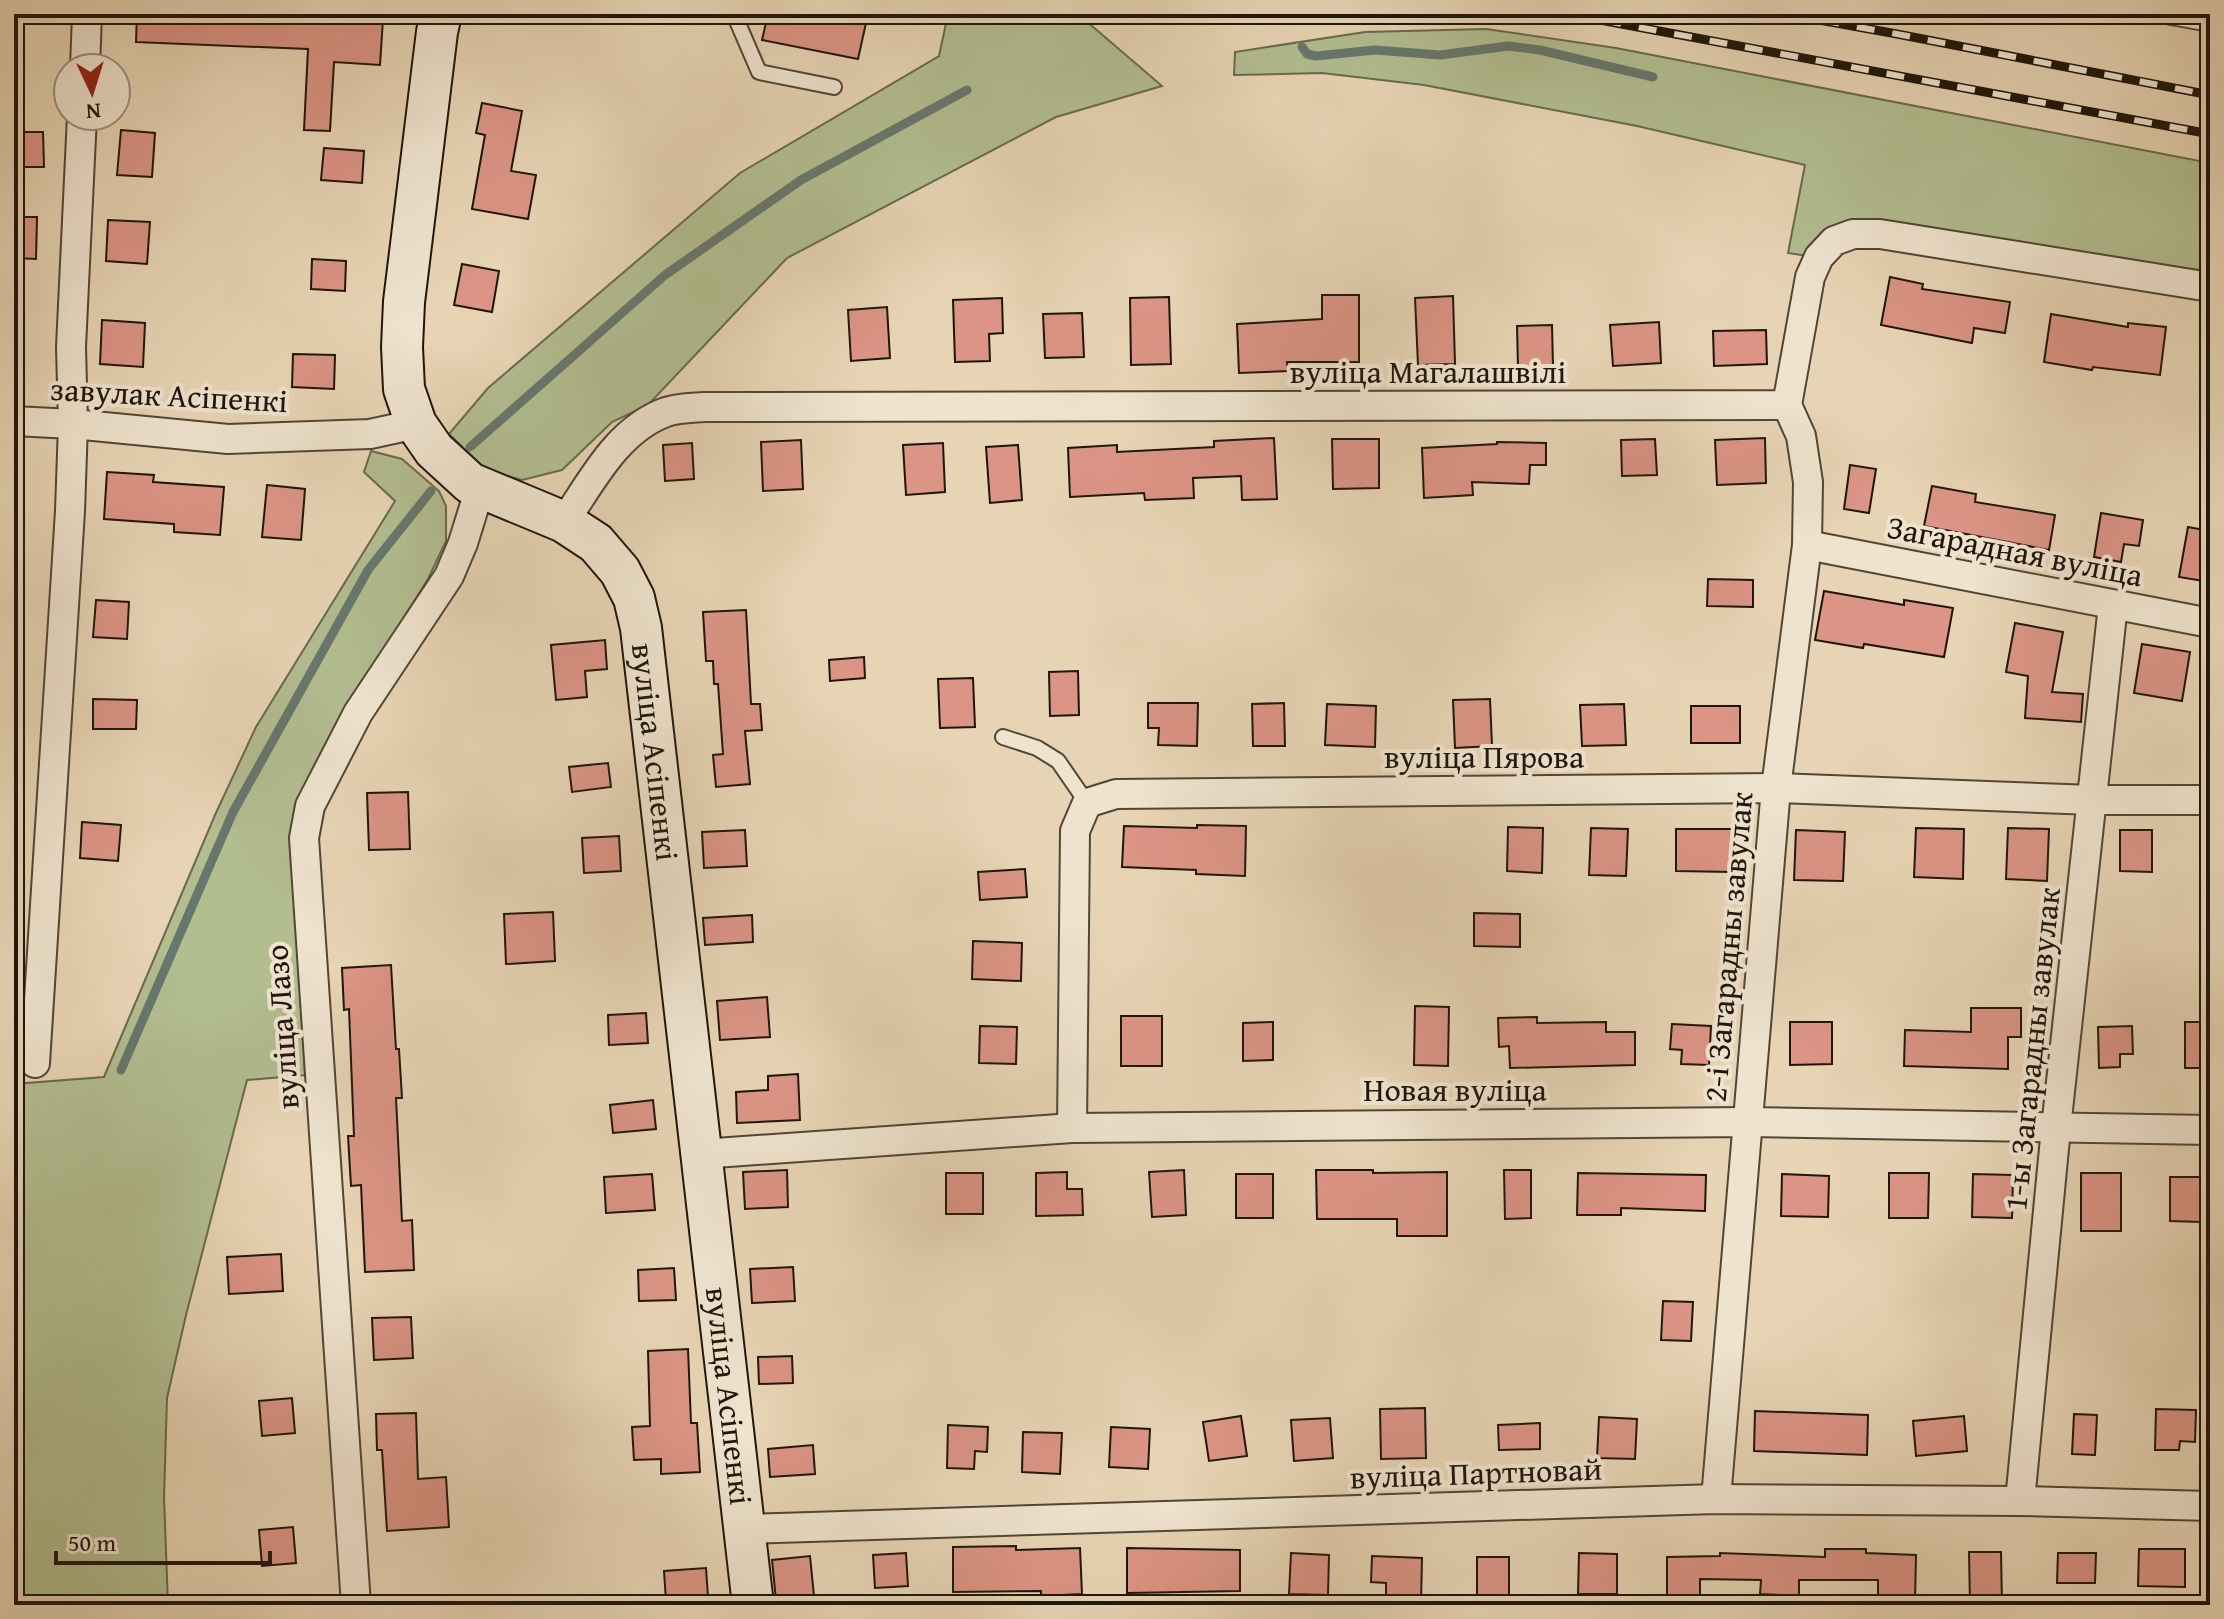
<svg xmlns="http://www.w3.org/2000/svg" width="2224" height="1619" font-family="'Gentium Book Plus',serif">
  <rect width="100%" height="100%" fill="#e7d4b4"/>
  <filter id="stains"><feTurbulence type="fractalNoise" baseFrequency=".0025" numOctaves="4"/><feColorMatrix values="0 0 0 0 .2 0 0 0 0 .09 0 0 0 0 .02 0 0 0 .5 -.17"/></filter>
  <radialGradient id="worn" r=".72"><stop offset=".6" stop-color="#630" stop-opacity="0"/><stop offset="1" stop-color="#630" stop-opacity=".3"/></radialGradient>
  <!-- green -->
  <g fill="#b2bd90" stroke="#686a4e" stroke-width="2">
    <polygon points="948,14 1078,14 1162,86 1056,117 787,258 648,405 612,422 562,470 522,480 486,470 449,434 488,388 740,173 939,56"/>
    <polygon points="1486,29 1616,48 2210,163 2210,280 1879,224 1808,256 1788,253 1805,165 1637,126 1424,85 1322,73 1234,75 1235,52 1365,32"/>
    <polygon points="371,451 402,459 439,491 446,506 446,541 428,579 348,707 293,836 305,1075 247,1080 186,1315 167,1398 164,1497 168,1605 14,1605 14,1084 104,1077 215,815 256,727 395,501 364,472"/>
  </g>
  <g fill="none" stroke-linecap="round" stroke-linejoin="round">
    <!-- stream -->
    <g stroke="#67776d" stroke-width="9">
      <polyline points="1295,14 1296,16"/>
      <polyline points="1302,47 1307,54 1316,56 1375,50 1440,55 1508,46 1540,50 1653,77"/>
      <polyline points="470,447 665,275 801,180 967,90"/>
      <polyline points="121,1070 233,812 368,570 431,491"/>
    </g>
  </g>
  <!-- building -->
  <g fill="#db9485" stroke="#1e160d" stroke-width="2">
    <polygon points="137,14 285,14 383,19 380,65 334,62 330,131 304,130 308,49 136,42"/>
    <polygon points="768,14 868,14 858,59 762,40"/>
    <polygon points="482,103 522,111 511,171 536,175 528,219 472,209 485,135 476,133"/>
    <polygon points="121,130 155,133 152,177 117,175"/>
    <polygon points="14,132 43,132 44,167 14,167"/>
    <polygon points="324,148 364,151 362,183 321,180"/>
    <polygon points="14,217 37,217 36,259 14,258"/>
    <polygon points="108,220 150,222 147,264 106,261"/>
    <polygon points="312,259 346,261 345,291 311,289"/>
    <polygon points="462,264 499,271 492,312 454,305"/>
    <polygon points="1890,277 1923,284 1922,289 2010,302 2005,333 1974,328 1972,343 1881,325"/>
    <polygon points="1322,295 1359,295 1359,362 1287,362 1288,371 1239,373 1237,324 1322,319"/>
    <polygon points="1453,296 1455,364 1418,365 1415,298"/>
    <polygon points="1169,297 1171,364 1131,365 1130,298"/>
    <polygon points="1002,298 1003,333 989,334 990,361 955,362 953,300"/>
    <polygon points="887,307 890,358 851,361 848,310"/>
    <polygon points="1082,313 1084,357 1045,358 1043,314"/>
    <polygon points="2051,314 2128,327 2128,323 2166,327 2160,375 2093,367 2092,370 2044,362"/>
    <polygon points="102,320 145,323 143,367 100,364"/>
    <polygon points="1659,322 1661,363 1613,366 1610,325"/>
    <polygon points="1552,325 1553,366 1518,368 1517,326"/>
    <polygon points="1766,330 1767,364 1714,366 1713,331"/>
    <polygon points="293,354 335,355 334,389 292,387"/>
    <polygon points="1274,438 1277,499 1242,500 1241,476 1193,478 1194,498 1145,500 1144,493 1070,497 1068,448 1117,445 1117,452 1214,447 1214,441"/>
    <polygon points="1765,438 1766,483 1717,485 1715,440"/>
    <polygon points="1332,439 1379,439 1379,488 1333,489"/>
    <polygon points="1655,439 1657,475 1622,476 1621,440"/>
    <polygon points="801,440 803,489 763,491 761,442"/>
    <polygon points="1497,442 1546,443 1546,465 1530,465 1529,484 1472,482 1473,495 1424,498 1422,448 1497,444"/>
    <polygon points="692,443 694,479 665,481 663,445"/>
    <polygon points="943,443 945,492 906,495 903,445"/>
    <polygon points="1018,445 1022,500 990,503 986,447"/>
    <polygon points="1850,465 1876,469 1869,513 1844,509"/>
    <polygon points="107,472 154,475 153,482 224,487 220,535 174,532 174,524 104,519"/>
    <polygon points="267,485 305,489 301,540 262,537"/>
    <polygon points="1932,486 1976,494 1975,502 2055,515 2049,550 1924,526"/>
    <polygon points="2101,513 2143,520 2139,546 2124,544 2121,562 2094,557"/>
    <polygon points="2188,527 2210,531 2210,582 2179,577"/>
    <polygon points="1708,579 1753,580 1753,607 1707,606"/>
    <polygon points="1824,591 1904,605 1904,600 1953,608 1944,657 1864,644 1863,648 1815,640"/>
    <polygon points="96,600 129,602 127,639 93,637"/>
    <polygon points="746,610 751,704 760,704 762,730 745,731 750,784 716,787 713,755 723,754 718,684 714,684 713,661 706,661 703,612"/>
    <polygon points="2015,623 2063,632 2052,692 2083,694 2081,722 2025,718 2028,676 2006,672"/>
    <polygon points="605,640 607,669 585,671 587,697 556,700 551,645"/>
    <polygon points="2142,644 2190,652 2182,701 2134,693"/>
    <polygon points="864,657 865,678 830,681 829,660"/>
    <polygon points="1078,671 1079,715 1050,716 1049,672"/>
    <polygon points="973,678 975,727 940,728 938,679"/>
    <polygon points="93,699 137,700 136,729 93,729"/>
    <polygon points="1490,699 1492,746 1455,748 1453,700"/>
    <polygon points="1148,703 1198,703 1197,746 1158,745 1159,728 1148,728"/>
    <polygon points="1284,703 1285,746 1253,746 1252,704"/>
    <polygon points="1327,704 1376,706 1375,747 1325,745"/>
    <polygon points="1624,704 1626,745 1582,746 1580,705"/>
    <rect x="1691" y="706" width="49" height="37"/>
    <polygon points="608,763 611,787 572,792 569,767"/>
    <polygon points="408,792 410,849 369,850 367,793"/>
    <polygon points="82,822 121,825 118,861 80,858"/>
    <polygon points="1197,825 1246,826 1245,876 1196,874 1196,870 1122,867 1124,826 1197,828"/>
    <polygon points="1508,827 1543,828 1542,873 1507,871"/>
    <polygon points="1591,828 1628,829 1626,876 1589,875"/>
    <polygon points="1916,828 1964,829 1963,879 1914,877"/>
    <polygon points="2008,828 2049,829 2047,881 2006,879"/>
    <polygon points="1676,829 1733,829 1732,872 1676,871"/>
    <polygon points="745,830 747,866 704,868 702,832"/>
    <polygon points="1796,830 1845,832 1843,881 1794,880"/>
    <polygon points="2120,830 2152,830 2152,872 2120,871"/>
    <polygon points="619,836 621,871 584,873 582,838"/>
    <polygon points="1025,869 1027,897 980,900 978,872"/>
    <polygon points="553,912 555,961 506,964 504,914"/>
    <polygon points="1474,913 1520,914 1520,947 1474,946"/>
    <polygon points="752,915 753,942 705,945 703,918"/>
    <polygon points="973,941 1022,943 1021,981 972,979"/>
    <polygon points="391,965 396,1049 399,1049 402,1098 396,1098 402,1221 412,1220 414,1270 365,1272 361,1185 351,1186 348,1136 354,1136 349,1009 344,1010 342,968"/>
    <polygon points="767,997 770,1037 720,1040 717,1001"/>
    <polygon points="1415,1006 1449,1007 1448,1066 1414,1065"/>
    <polygon points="1971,1008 2021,1008 2021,1037 2008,1037 2008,1069 1904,1066 1905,1030 1971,1032"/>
    <polygon points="646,1013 648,1043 609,1045 608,1015"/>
    <rect x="1121" y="1016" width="41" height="50"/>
    <polygon points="1537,1017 1537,1023 1606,1022 1606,1032 1635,1032 1635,1065 1510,1068 1509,1046 1499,1047 1498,1018"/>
    <polygon points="1273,1022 1273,1060 1243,1061 1243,1023"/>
    <polygon points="1790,1022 1832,1022 1832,1064 1790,1065"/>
    <rect x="2185" y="1022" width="25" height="46"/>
    <polygon points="1672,1024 1711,1026 1709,1065 1681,1064 1682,1050 1670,1049"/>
    <polygon points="980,1026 1017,1027 1016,1064 979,1063"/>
    <polygon points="2132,1026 2133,1054 2120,1054 2120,1067 2099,1068 2098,1027"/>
    <polygon points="798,1074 800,1120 737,1123 736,1092 768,1090 768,1076"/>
    <polygon points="653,1100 656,1129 613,1133 610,1105"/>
    <polygon points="787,1170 788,1207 745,1209 743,1172"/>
    <polygon points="1184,1170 1186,1215 1152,1217 1149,1172"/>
    <polygon points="1316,1170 1373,1170 1373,1173 1447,1172 1447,1236 1397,1236 1397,1219 1317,1219"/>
    <polygon points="1504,1170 1531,1170 1531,1218 1505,1219"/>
    <polygon points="1067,1172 1067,1189 1082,1189 1083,1215 1036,1216 1036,1173"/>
    <rect x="946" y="1173" width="37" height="41"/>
    <polygon points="1578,1173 1706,1175 1705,1211 1621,1208 1621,1215 1577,1215"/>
    <polygon points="1889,1173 1929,1173 1928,1218 1889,1218"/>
    <rect x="2081" y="1173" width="40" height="58"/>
    <polygon points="652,1174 655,1210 606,1213 604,1177"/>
    <rect x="1236" y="1174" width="37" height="44"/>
    <polygon points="1782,1174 1829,1176 1828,1217 1781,1216"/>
    <polygon points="1973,1174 2013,1175 2012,1218 1972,1217"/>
    <polygon points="2170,1177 2201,1177 2201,1222 2170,1221"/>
    <polygon points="281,1254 283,1291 229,1294 227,1257"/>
    <polygon points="793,1267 795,1301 752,1303 750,1269"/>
    <polygon points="674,1268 676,1300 639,1301 638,1270"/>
    <polygon points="1663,1301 1693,1302 1691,1341 1661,1340"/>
    <polygon points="411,1317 413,1358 374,1360 372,1318"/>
    <polygon points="688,1349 691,1423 697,1423 700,1472 661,1474 661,1459 634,1460 632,1427 650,1426 648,1351"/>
    <polygon points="792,1356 793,1383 759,1384 758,1357"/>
    <polygon points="292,1398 295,1433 262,1436 259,1401"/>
    <polygon points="1425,1408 1426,1458 1381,1459 1380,1409"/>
    <polygon points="2156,1409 2196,1410 2195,1442 2180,1441 2179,1450 2155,1450"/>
    <polygon points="1755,1411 1868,1415 1867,1455 1754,1451"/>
    <polygon points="416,1413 418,1479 446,1477 449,1527 387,1531 382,1450 377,1450 376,1414"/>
    <polygon points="2074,1414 2097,1415 2095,1455 2072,1454"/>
    <polygon points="1241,1416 1247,1456 1209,1461 1203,1422"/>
    <polygon points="1964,1416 1967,1451 1916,1456 1913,1421"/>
    <polygon points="1599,1417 1637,1419 1635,1459 1597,1458"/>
    <polygon points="1330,1418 1333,1458 1294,1461 1291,1420"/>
    <polygon points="1540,1423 1540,1449 1499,1450 1498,1425"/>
    <polygon points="948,1425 988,1427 987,1452 975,1451 974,1469 947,1468"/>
    <polygon points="1111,1427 1150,1429 1148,1469 1109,1467"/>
    <polygon points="1023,1432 1062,1433 1060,1474 1022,1472"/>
    <polygon points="813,1445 815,1474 770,1477 768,1449"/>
    <polygon points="293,1527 296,1563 262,1566 259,1530"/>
    <polygon points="1016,1546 1016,1550 1080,1548 1082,1594 1041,1596 1041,1591 953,1592 953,1547"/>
    <polygon points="1127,1548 1240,1550 1240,1591 1127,1593"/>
    <polygon points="1825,1549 1866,1549 1866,1553 1916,1555 1915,1602 1878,1601 1878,1580 1799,1580 1799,1596 1760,1594 1761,1580 1700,1579 1700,1597 1667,1597 1667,1557 1720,1556 1720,1553 1825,1557"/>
    <polygon points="2139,1549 2185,1549 2185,1587 2138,1586"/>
    <polygon points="1969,1552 2001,1552 2002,1605 1970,1605"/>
    <polygon points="906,1553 908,1586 875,1588 873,1555"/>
    <polygon points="1291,1553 1329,1555 1328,1595 1289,1594"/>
    <polygon points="1579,1553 1617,1554 1617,1594 1578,1594"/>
    <polygon points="2058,1553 2096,1553 2095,1583 2057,1583"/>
    <polygon points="810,1556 814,1596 776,1600 772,1560"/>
    <polygon points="1372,1556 1422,1558 1421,1602 1386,1601 1386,1583 1371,1582"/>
    <rect x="1477" y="1557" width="32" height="41"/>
    <polygon points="706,1568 708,1597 666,1601 664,1571"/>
  </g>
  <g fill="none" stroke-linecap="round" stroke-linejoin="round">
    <defs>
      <g id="lane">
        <polyline points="734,14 759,72 834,87"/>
        <polyline points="2154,14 2210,24"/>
        <polyline points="1003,737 1037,748 1058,761 1087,803"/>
      </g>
      <g id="street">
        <polyline points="85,68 87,14"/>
        <polyline points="14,421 73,424 228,439 370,434 416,424"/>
        <path d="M564 522C592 481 617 430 666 412 678 408 692 408 704 407L1787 405 1810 277 1819 257 1834 241 1853 234H1880L2210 287"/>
        <polyline points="1807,545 2210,623"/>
        <polyline points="35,1063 70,511 73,424 71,347 82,116"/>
        <polyline points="1072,1128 1075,831 1087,803 1116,794 1776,788 2093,800 2210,800"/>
        <polyline points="701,1154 1072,1128 1747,1122 2210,1130"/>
        <polyline points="1716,1499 1776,788 1807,545 1808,482 1801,436 1787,405"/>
        <polyline points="2020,1501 2056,1128 2113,605"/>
        <polyline points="744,1529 1716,1499 2020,1501 2210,1506"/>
        <polyline points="356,1605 304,838 310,806 358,713 449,576 463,543 480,488"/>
      </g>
      <g id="secondary">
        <path id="s1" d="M441 14 437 32 404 302 402 347 404 389 416 424 434 450 470 483 564 522 596 543 620 571 634 598 641 628 753 1605"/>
      </g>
    </defs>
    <!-- lane casing -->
    <use href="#lane" stroke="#504637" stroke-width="18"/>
    <!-- street casing -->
    <use href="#street" stroke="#504637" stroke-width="32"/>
    <!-- secondary casing -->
    <use href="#secondary" stroke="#1e160d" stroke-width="44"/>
    <!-- lane -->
    <use href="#lane" stroke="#efe3ce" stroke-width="14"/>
    <!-- street -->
    <use href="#street" stroke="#efe3ce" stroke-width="28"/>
    <!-- secondary -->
    <use href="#secondary" stroke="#efe3ce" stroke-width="40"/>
    <defs>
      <g id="rail">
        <polyline points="1568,14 2210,134"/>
        <polyline points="1786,14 1897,34 2210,95"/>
      </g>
    </defs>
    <!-- rail casing -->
    <use href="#rail" stroke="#1e160d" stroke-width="9"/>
    <!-- rail -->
    <use href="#rail" stroke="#efe3ce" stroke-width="6" stroke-dasharray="18" stroke-linecap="butt"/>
  </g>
  <g text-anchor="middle" stroke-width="8" stroke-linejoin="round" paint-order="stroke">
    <!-- street labels -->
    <g font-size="32" fill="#1e160d" stroke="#efe3ce">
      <text x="1428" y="383">вуліца Магалашвілі</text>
      <text transform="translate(169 395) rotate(3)" y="11">завулак Асіпенкі</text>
      <text transform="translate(2015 551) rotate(11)" y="11">Загарадная вуліца</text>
      <text dy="11" stroke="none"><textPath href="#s1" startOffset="858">вуліца Асіпенкі</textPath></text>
      <text x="1484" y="768">вуліца Пярова</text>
      <text transform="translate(1728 947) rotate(-85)" y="11">2-і Загарадны завулак</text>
      <text transform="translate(282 1027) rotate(-94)" y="11">вуліца Лазо</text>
      <text transform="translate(2032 1049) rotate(-84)" y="11">1-ы Загарадны завулак</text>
      <text x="1455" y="1101">Новая вуліца</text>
      <text dy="11" stroke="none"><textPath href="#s1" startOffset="1506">вуліца Асіпенкі</textPath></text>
      <text transform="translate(1476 1473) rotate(-2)" y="11">вуліца Партновай</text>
    </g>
  </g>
  <!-- margin -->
  <rect width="2224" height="1619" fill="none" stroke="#e7d4b4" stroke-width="48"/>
  <rect x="16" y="16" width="2192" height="1587" fill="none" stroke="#1e160d" stroke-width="4"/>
  <rect x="24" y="24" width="2176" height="1571" fill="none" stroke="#1e160d" stroke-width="2"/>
  <!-- north arrow -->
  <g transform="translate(92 92) rotate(176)"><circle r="38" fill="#efe3ce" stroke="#9b9181" stroke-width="2"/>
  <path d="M0-6L14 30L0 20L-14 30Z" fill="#8f2418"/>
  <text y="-12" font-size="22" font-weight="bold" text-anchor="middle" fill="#1e160d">N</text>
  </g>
  <!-- scale -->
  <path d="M56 1551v12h214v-12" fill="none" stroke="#1e160d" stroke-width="4"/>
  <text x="68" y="1551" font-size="24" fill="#1e160d" stroke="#efe3ce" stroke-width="6" paint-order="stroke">50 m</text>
  <rect width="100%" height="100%" filter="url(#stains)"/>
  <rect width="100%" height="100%" fill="url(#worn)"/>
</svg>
